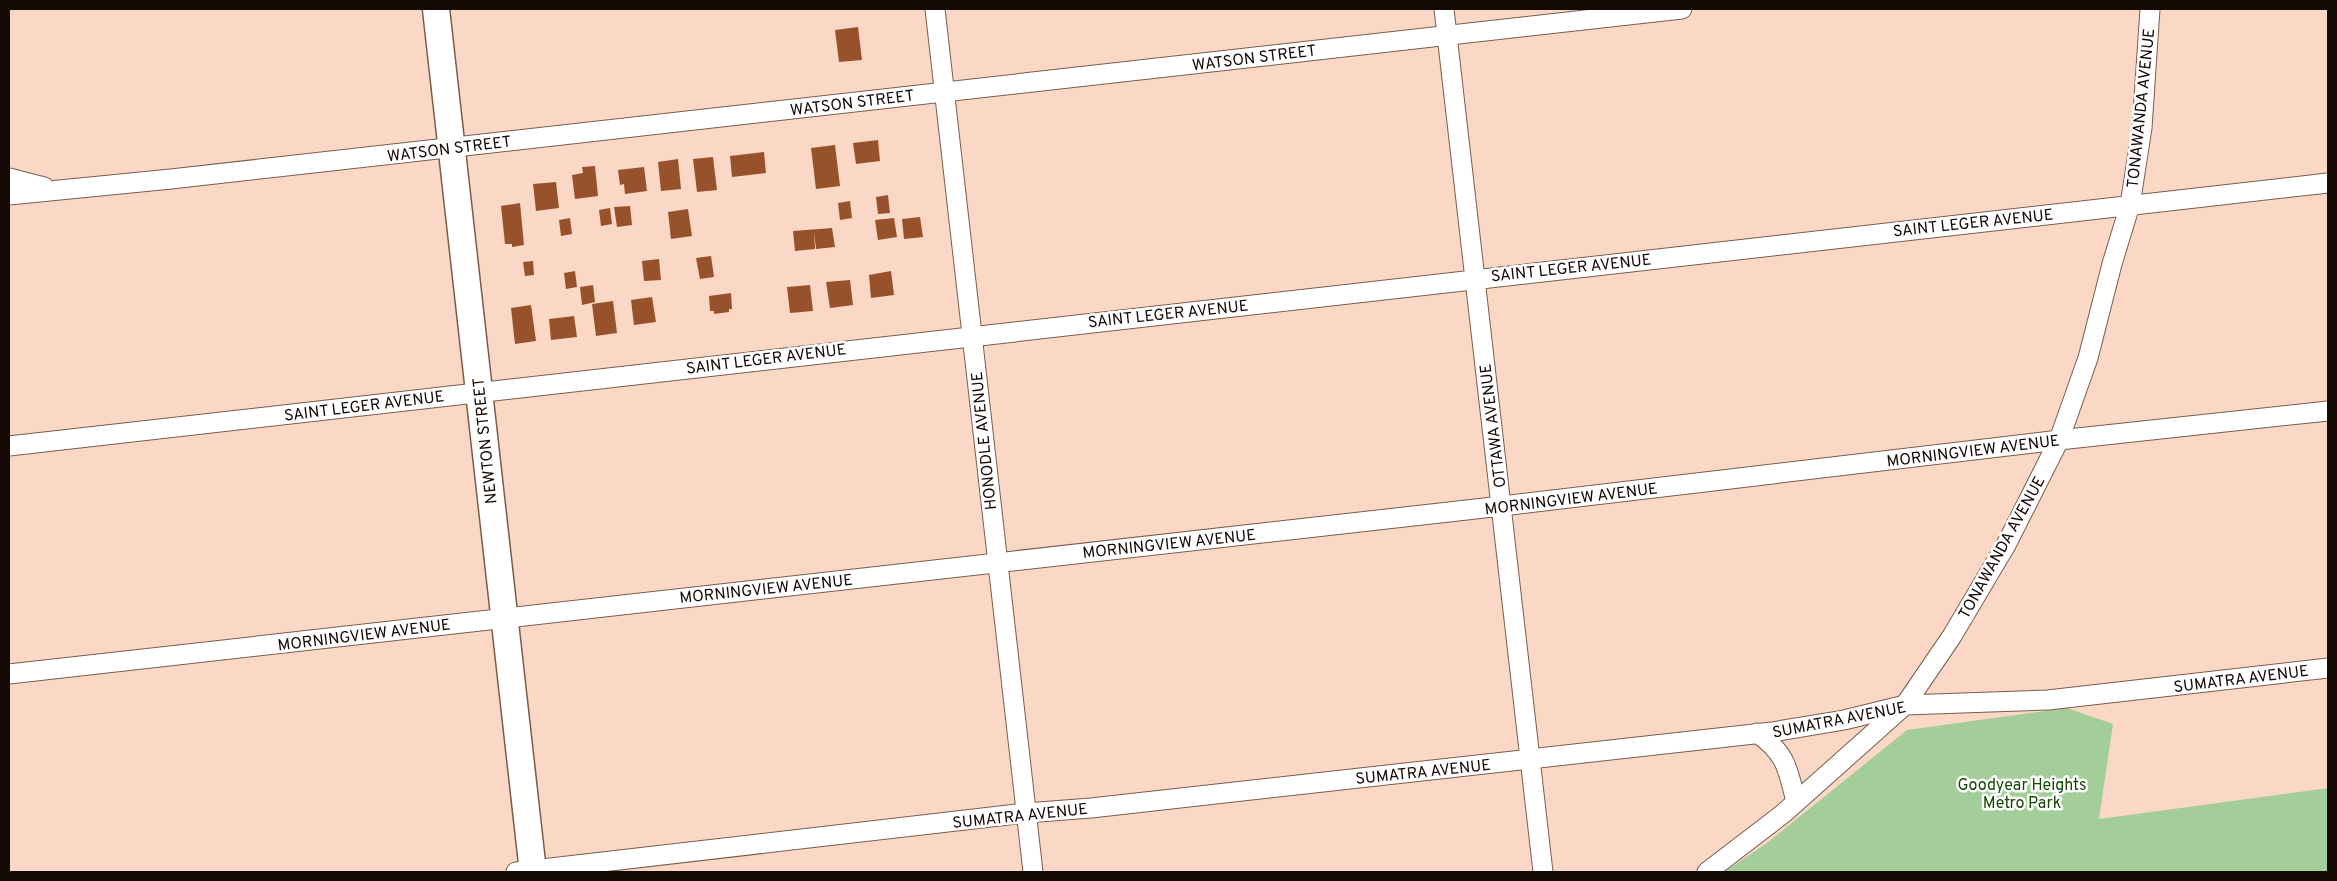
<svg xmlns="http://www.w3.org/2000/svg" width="2337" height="881" font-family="Overpass,sans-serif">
  <rect width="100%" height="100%" fill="#fbd8c6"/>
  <!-- green -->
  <polygon fill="#a3cd99" points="2067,708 2113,724 2099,819 2328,788 2328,872 1724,872 1767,843 1907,730"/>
  <!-- building -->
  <g fill="#97512b">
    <polygon points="858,27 862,60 839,62 835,30"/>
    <polygon points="878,140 880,161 856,164 853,143"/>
    <polygon points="835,145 840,186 816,189 811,148"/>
    <polygon points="764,152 766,173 732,177 730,156"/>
    <polygon points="713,157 717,190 697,192 693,159"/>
    <polygon points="678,159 681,189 661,191 658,162"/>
    <polygon points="595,166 598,196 575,199 572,175 583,173 582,167"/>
    <polygon points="644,167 647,191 625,194 624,184 620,185 618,170"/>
    <polygon points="556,182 559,208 536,211 533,184"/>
    <polygon points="888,195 890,213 878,214 876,197"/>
    <polygon points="850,201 852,218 840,220 838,203"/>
    <polygon points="520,203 524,245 512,247 512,244 505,244 501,206"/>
    <polygon points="630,206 632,225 617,227 614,207"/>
    <polygon points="610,208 612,224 601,226 599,210"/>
    <polygon points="688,209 692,236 671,239 668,212"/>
    <polygon points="920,217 923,237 904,239 902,219"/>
    <polygon points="570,218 572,234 561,236 559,220"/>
    <polygon points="894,218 897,237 878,240 875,220"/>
    <polygon points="832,228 835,247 816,249 814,232 815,249 795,251 793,231"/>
    <polygon points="711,256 714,277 700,279 696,258"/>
    <polygon points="659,259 661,280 644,281 642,261"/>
    <polygon points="533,261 534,275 525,276 523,262"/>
    <polygon points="575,271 577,287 566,289 564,273"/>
    <polygon points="891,271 894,295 871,298 869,275"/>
    <polygon points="850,280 853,305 830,308 826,282"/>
    <polygon points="593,285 595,302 582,305 580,287"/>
    <polygon points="810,285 813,311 790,313 787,287"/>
    <polygon points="731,293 732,309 729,309 729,312 714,314 714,311 710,311 709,296"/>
    <polygon points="652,297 656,322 634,325 631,300"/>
    <polygon points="613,301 617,333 596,336 592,304"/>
    <polygon points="531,305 536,341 515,344 511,308"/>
    <polygon points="574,316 577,337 551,340 549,319"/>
  </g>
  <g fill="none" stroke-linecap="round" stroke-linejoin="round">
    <defs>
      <g id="street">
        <polyline points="935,9 1033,872"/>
        <polyline points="1444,9 1543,872"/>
        <polyline points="9,178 44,187"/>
        <polyline points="9,195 171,179 1682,9"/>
        <polyline points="9,446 2328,183"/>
        <polyline points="9,674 1502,506 2059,440 2328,411"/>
        <path d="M1757 733C1786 753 1788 769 1796 802"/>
        <polyline points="516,872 1026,813 1091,808 1772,732 1844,720 1905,705 2048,700 2328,668"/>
        <polyline points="1707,872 1784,813 1905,705 1952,636 2006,545 2059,440 2088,358 2112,264 2130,205 2142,128 2150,9"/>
      </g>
      <polyline id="secondary" points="436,9 533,872"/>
    </defs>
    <!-- street casing -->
    <use href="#street" stroke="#7a5c4d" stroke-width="21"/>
    <!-- secondary casing -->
    <use href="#secondary" stroke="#7a5c4d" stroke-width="29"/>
    <!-- street -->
    <use href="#street" stroke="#fff" stroke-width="19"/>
    <!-- secondary -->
    <use href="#secondary" stroke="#fff" stroke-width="26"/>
  </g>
  <g text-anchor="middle" stroke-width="5" stroke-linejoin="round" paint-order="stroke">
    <!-- street labels -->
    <g font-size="16" fill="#140904" stroke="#fff">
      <text transform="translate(1254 57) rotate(-7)" y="6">WATSON STREET</text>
      <text transform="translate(852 102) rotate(-7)" y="6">WATSON STREET</text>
      <text transform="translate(2140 108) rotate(-84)" y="6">TONAWANDA AVENUE</text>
      <text transform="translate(449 148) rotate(-7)" y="6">WATSON STREET</text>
      <text transform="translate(1973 222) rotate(-6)" y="6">SAINT LEGER AVENUE</text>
      <text transform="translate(1571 267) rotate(-6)" y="6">SAINT LEGER AVENUE</text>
      <text transform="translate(1168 313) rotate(-6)" y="6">SAINT LEGER AVENUE</text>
      <text transform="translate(766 358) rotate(-7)" y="6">SAINT LEGER AVENUE</text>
      <text transform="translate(364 405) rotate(-7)" y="6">SAINT LEGER AVENUE</text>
      <text transform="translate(1492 426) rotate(-97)" y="6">OTTAWA AVENUE</text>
      <text transform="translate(484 441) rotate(-96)" y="6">NEWTON STREET</text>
      <text transform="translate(983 441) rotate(-96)" y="6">HONODLE AVENUE</text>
      <text transform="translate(1973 450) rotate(-7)" y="6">MORNINGVIEW AVENUE</text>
      <text transform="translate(1571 498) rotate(-7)" y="6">MORNINGVIEW AVENUE</text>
      <text transform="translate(1169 543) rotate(-6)" y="6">MORNINGVIEW AVENUE</text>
      <text transform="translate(2001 547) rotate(-61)" y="6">TONAWANDA AVENUE</text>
      <text transform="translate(766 588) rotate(-6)" y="6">MORNINGVIEW AVENUE</text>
      <text transform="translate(364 634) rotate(-7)" y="6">MORNINGVIEW AVENUE</text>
      <text transform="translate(2241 678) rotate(-7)" y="6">SUMATRA AVENUE</text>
      <text transform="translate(1839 719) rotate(-11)" y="6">SUMATRA AVENUE</text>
      <text transform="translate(1423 771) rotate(-6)" y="6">SUMATRA AVENUE</text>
      <text transform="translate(1020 815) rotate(-6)" y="6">SUMATRA AVENUE</text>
    </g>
    <!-- park labels -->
    <g font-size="16" fill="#134703" stroke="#fff">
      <text x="2022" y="790">Goodyear Heights<tspan x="2022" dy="18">Metro Park</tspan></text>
    </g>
  </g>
  <!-- border -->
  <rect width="2337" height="881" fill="none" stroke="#140904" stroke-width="20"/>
</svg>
